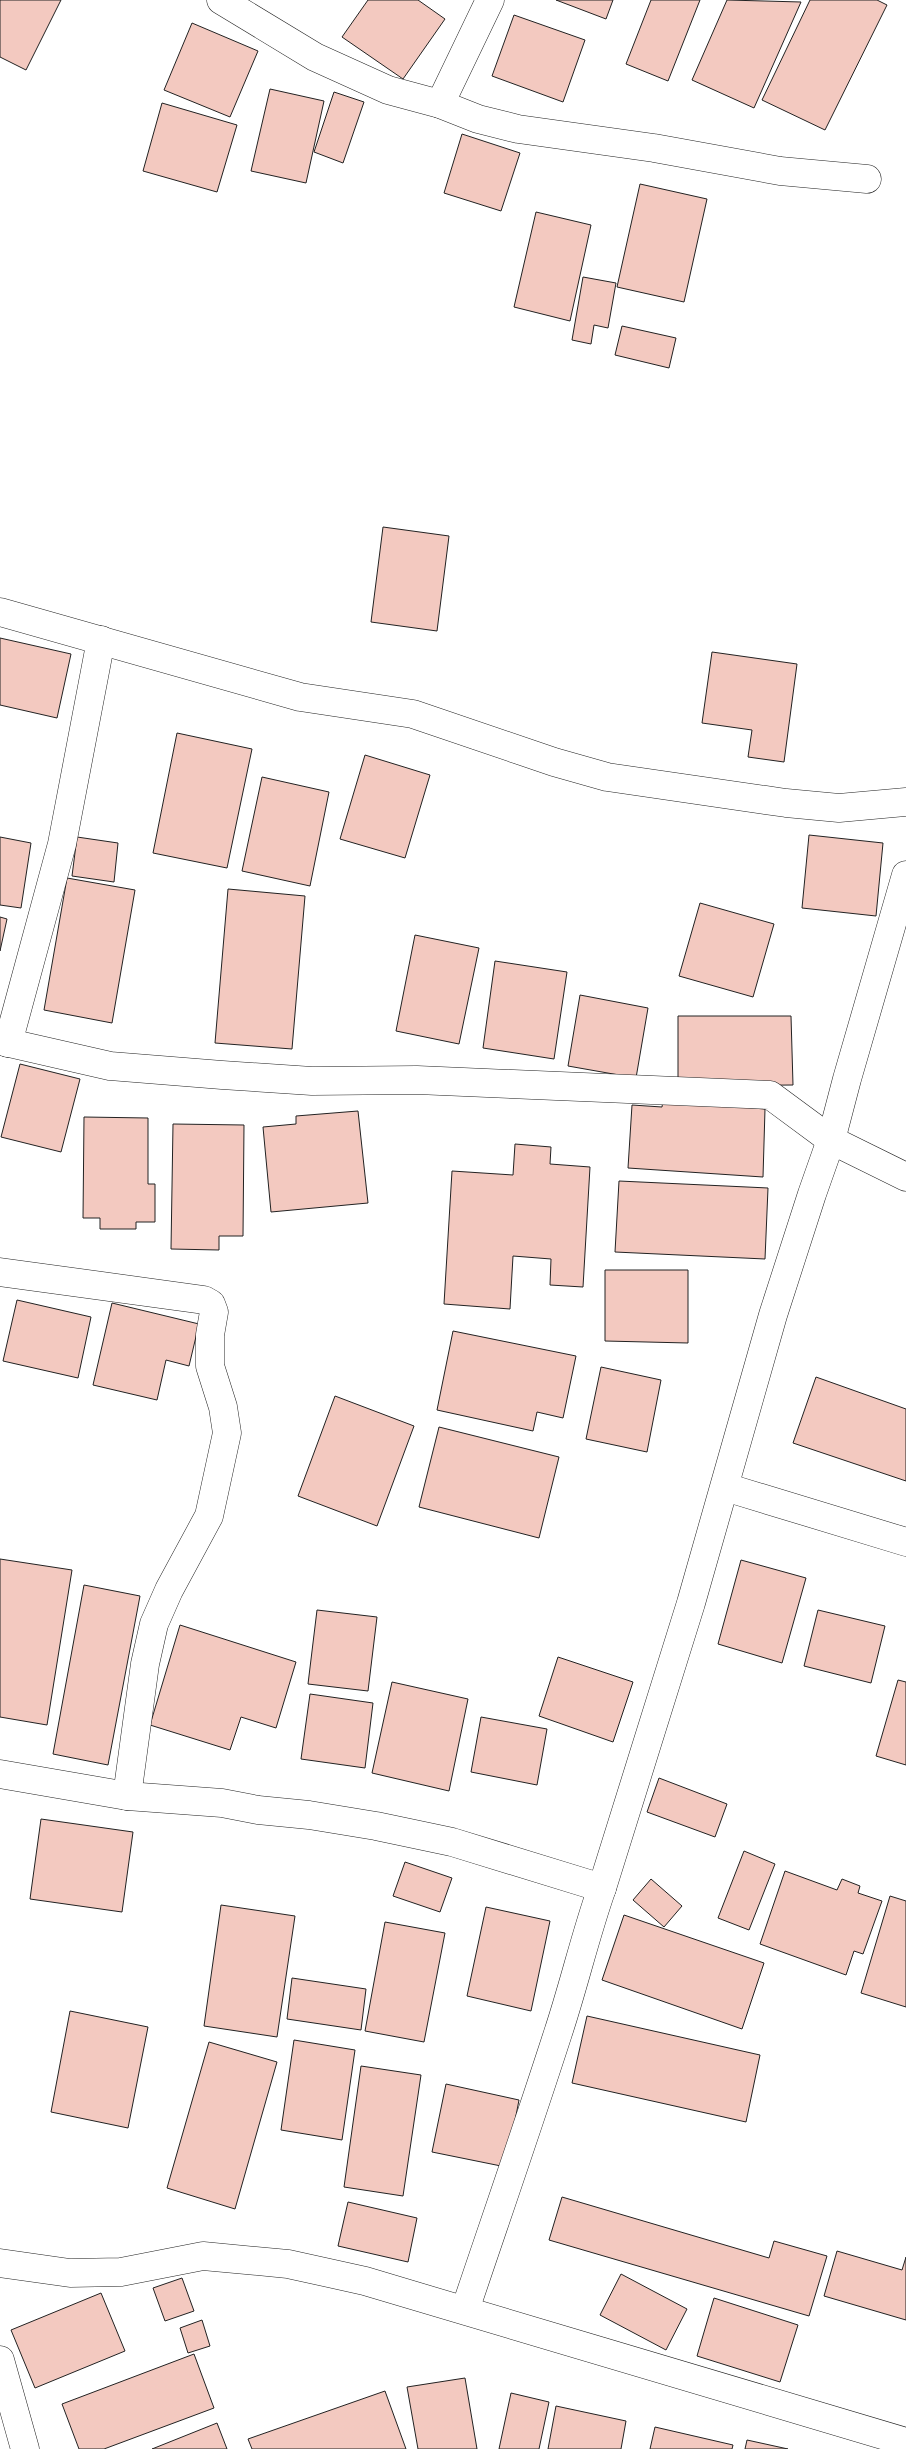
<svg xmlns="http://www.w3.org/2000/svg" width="906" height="2449" font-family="Inter,sans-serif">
  <rect width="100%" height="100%" fill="#fff"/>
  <!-- building -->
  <g fill="#f3c9c0" stroke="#222">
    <polygon points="0,0 61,0 26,70 0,57"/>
    <polygon points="368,0 418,0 445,19 403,79 342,37"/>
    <polygon points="556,0 613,0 606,19"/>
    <polygon points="651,0 700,0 668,81 626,64"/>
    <polygon points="727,0 801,2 754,108 692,80"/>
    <polygon points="810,0 877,0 887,5 825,130 762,100"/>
    <polygon points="514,15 585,40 563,102 492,76"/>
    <polygon points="192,23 258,51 230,117 164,90"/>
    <polygon points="270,89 324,101 306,183 251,171"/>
    <polygon points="334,92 364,102 343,163 314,152"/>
    <polygon points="162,103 237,125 217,192 143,171"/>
    <polygon points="462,134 520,153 501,211 444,193"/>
    <polygon points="640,184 707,199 684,302 617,287"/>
    <polygon points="536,212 591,225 570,321 514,307"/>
    <polygon points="583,277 616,283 608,328 594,325 591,344 572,340"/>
    <polygon points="622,326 676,338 669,368 615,355"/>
    <polygon points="383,527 449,536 437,631 371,622"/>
    <polygon points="0,638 71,654 57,718 0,705"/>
    <polygon points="712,652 797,664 784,762 748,757 752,730 702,723"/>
    <polygon points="177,733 252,749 227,868 153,853"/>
    <polygon points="365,755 430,775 405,858 340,839"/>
    <polygon points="262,777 329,792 310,886 242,871"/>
    <polygon points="809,835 883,843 876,916 802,908"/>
    <polygon points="0,837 31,843 21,908 0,905"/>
    <polygon points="77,837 118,843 114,882 72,876"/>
    <polygon points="67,878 135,890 112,1023 44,1010"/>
    <polygon points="228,889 305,896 292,1049 215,1043"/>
    <polygon points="700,903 774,924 753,997 679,976"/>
    <polygon points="0,917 7,919 0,951"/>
    <polygon points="415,935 479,948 459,1044 396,1031"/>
    <polygon points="495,961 567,972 554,1059 483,1048"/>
    <polygon points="580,995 648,1008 636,1078 568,1066"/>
    <polygon points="678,1016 791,1016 793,1085 678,1086"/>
    <polygon points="20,1064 80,1079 61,1152 1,1137"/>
    <polygon points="663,1100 765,1109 763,1177 628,1168 632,1105 662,1107"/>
    <polygon points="358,1111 368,1203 271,1212 263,1127 296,1124 296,1116"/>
    <polygon points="84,1117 148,1118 148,1184 155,1184 155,1222 136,1222 136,1229 100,1229 100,1218 83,1218"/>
    <polygon points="173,1124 244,1125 243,1236 219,1236 219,1250 171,1249"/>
    <polygon points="515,1144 551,1147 550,1164 590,1167 583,1287 550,1285 551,1259 513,1256 510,1309 444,1304 452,1171 513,1175"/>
    <polygon points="619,1181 768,1188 765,1259 615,1252"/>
    <polygon points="605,1270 688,1270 688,1343 605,1341"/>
    <polygon points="17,1300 91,1317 78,1378 3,1361"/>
    <polygon points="112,1303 199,1324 189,1366 166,1360 157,1400 93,1385"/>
    <polygon points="453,1331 576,1356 563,1418 537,1412 533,1431 437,1410"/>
    <polygon points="601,1367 661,1380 647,1452 586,1439"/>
    <polygon points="816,1377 906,1409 906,1481 793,1443"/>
    <polygon points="335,1396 414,1426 377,1526 298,1496"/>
    <polygon points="439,1427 559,1457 539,1538 419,1507"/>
    <polygon points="0,1559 72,1570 47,1725 0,1717"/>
    <polygon points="741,1560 806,1578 782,1663 718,1644"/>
    <polygon points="84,1585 140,1596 108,1765 53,1754"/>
    <polygon points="317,1610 377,1617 368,1691 308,1684"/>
    <polygon points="818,1610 885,1626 871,1683 804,1666"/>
    <polygon points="180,1625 296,1662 276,1728 241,1717 230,1750 150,1725"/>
    <polygon points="558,1657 633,1682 613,1742 539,1716"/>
    <polygon points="898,1680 906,1682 906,1765 876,1756"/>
    <polygon points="392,1682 468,1699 449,1791 372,1773"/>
    <polygon points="310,1694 373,1703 365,1768 301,1759"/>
    <polygon points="481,1717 547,1729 537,1785 471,1772"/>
    <polygon points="659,1778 727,1804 715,1837 647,1812"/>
    <polygon points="41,1819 133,1832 122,1912 30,1899"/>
    <polygon points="744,1851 775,1864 749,1930 718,1918"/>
    <polygon points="405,1862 452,1878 440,1912 393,1896"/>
    <polygon points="785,1871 837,1890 842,1879 860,1886 858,1893 882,1901 863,1954 854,1951 846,1975 760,1944"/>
    <polygon points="651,1879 682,1906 664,1927 633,1900"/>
    <polygon points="890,1896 906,1901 906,2007 861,1993"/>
    <polygon points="221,1905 295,1916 277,2037 204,2026"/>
    <polygon points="486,1907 550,1921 531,2011 467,1996"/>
    <polygon points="624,1915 764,1963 742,2029 602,1980"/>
    <polygon points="385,1922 445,1933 424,2042 365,2031"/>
    <polygon points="292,1978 366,1989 361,2030 287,2019"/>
    <polygon points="70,2011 148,2027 128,2128 51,2112"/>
    <polygon points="587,2016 760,2055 746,2122 572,2083"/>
    <polygon points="294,2040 355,2050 342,2140 281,2130"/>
    <polygon points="209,2042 277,2062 235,2209 167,2188"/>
    <polygon points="361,2066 421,2075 403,2196 344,2187"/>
    <polygon points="446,2084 519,2100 506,2167 432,2152"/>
    <polygon points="562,2197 769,2258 774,2241 827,2256 809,2316 549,2240"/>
    <polygon points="348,2202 417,2218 408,2262 338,2246"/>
    <polygon points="837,2251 902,2270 906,2257 906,2320 824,2296"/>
    <polygon points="621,2274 687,2309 666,2350 600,2315"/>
    <polygon points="182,2278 194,2311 165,2321 153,2288"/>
    <polygon points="101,2293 125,2351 35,2388 11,2330"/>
    <polygon points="714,2298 798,2325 780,2382 697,2356"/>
    <polygon points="202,2320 210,2346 188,2353 180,2328"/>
    <polygon points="194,2354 214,2408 104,2449 79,2449 62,2404"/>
    <polygon points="465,2378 477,2449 418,2449 407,2387"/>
    <polygon points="385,2391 406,2449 252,2449 248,2439"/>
    <polygon points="511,2393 549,2402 539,2449 499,2449"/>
    <polygon points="556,2406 626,2421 621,2449 548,2449"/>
    <polygon points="217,2423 227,2449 152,2449"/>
    <polygon points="655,2427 733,2445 732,2449 650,2449"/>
    <polygon points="747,2440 788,2449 745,2449"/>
  </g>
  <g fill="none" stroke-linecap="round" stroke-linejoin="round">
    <defs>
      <g id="street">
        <polyline points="221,0 315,57 388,90 440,104 478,119 518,129 654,148 780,171 867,179"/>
        <polyline points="440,104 490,0"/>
        <polyline points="0,612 300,697 413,714 554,762 607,777 786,803 839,808 906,802"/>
        <polyline points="0,1041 110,1066 222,1075 312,1081 417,1080 770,1095 831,1140 906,1177"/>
        <polyline points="8,1043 62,844 101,640"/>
        <polyline points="0,1272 204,1300 211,1304 214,1312 210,1335 210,1366 223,1407 227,1433 209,1516 169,1590 154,1624 145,1664 127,1796"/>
        <polyline points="725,1487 906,1542"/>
        <path d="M0 1774 127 1796 222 1803 258 1810 309 1815 376 1826 452 1842 602 1888C585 1936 574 1985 558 2033 528 2126 496 2218 465 2310"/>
        <polyline points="602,1888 691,1603 773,1315 812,1194 831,1140 847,1079 906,875"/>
        <polyline points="0,2263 70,2273 121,2272 203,2256 288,2264 365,2281 906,2442"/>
        <polyline points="0,2360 25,2449"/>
      </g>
    </defs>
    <!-- street casing -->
    <use href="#street" stroke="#222" stroke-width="29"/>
    <!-- street -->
    <use href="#street" stroke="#fff" stroke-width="28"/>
  </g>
</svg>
